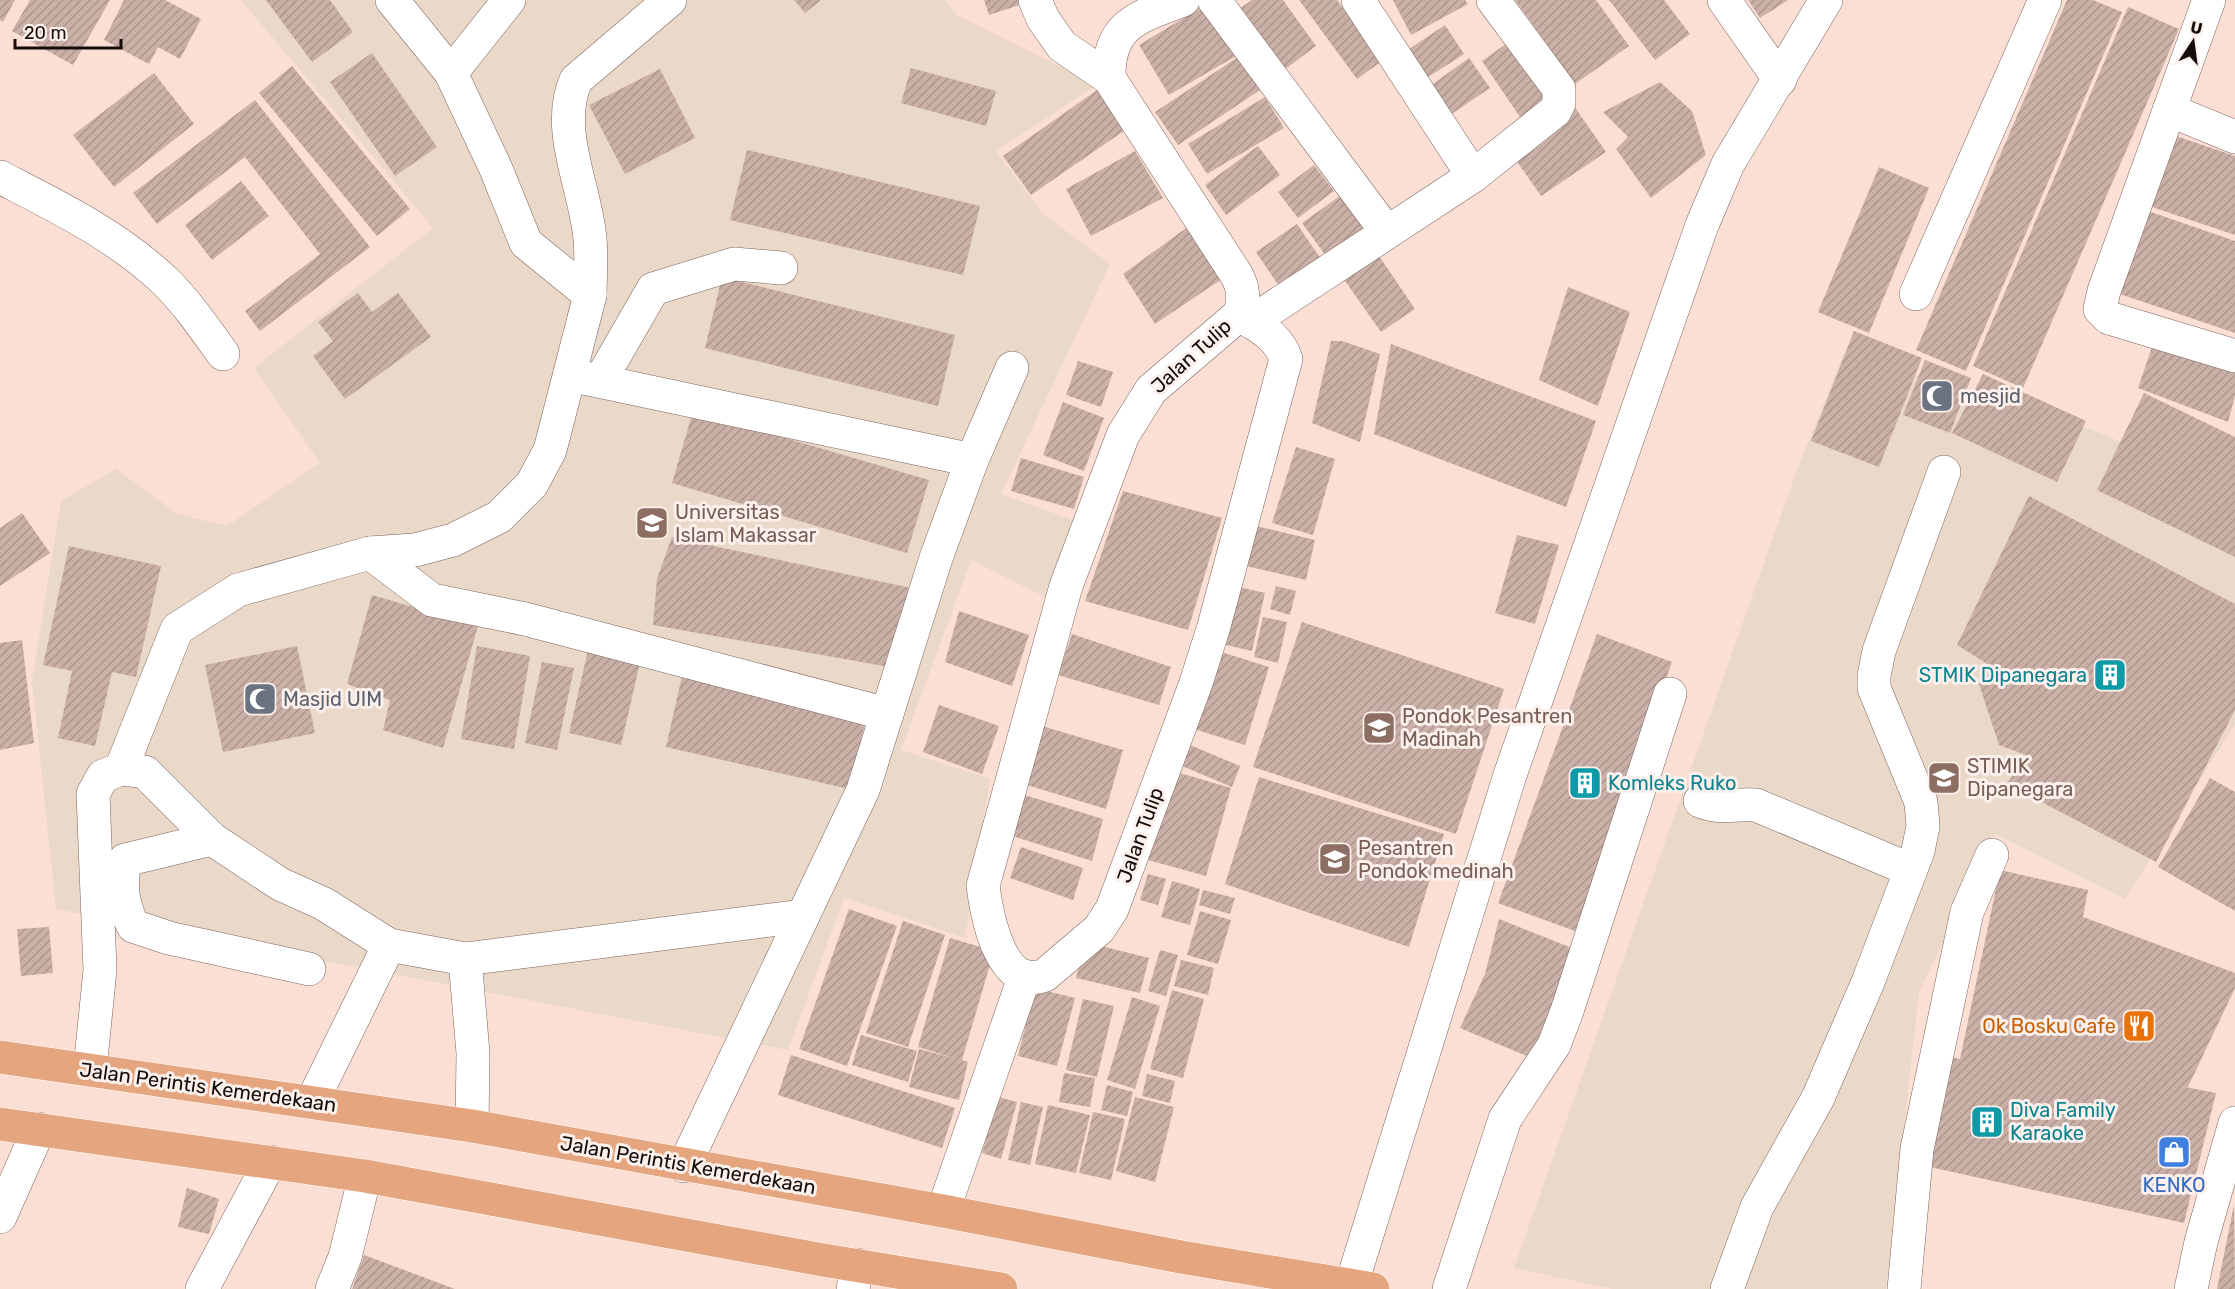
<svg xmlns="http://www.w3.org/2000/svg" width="2235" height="1289" font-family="Rubik,sans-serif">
  <defs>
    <pattern id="building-hatch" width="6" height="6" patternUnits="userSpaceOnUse" patternTransform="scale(1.5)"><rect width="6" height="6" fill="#cab0a6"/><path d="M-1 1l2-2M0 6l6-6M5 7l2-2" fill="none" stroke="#ad968e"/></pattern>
  </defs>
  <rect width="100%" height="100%" fill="#fbdfd5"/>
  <!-- education -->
  <g fill="#ead8c8">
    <polygon points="241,0 944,0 957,15 1097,85 996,151 1043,214 1110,264 1001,494 1073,520 1046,597 971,560 901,750 990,779 965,938 844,898 788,1050 56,909 32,681 61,501 116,469 177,514 227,526 320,463 254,368 433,228"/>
    <polygon points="1845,351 2007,406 2056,415 2235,489 2235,724 2125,899 1995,834 1919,992 1886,1289 1613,1289 1514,1268 1798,467"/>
  </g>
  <!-- building -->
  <g fill="url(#building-hatch)">
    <polygon points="0,0 15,0 3,22 0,20"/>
    <polygon points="30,0 110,0 73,65 12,31"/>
    <polygon points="124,0 165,0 201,19 180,59 158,47 149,64 104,40"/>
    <polygon points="266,0 330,0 353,32 312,62"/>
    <polygon points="794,0 821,0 805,13"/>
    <polygon points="984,0 1022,0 1023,4 989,15"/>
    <polygon points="1252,0 1283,0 1316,46 1284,70 1239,9"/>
    <polygon points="1299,0 1337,0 1382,61 1357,79"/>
    <polygon points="1393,0 1465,0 1468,4 1411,35"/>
    <polygon points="1515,0 1596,0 1629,46 1575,84"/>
    <polygon points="1609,0 1664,0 1690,34 1655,60"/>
    <polygon points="1748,0 1788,0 1760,18"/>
    <polygon points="2067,0 2093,0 2122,12 1966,371 1916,350"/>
    <polygon points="1205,5 1236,56 1169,95 1139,45"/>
    <polygon points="2128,7 2179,29 2023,388 1973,366"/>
    <polygon points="1445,25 1464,54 1422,81 1403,53"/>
    <polygon points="1513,39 1552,96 1520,117 1482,61"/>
    <polygon points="372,53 437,147 395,176 330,82"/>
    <polygon points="1238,57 1260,90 1178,145 1155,112"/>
    <polygon points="1469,58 1490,88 1450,115 1430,86"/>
    <polygon points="292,66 410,209 377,236 259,93"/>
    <polygon points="911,68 996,91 986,126 901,103"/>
    <polygon points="660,69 695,138 625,174 589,105"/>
    <polygon points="154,73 194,124 114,187 73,135"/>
    <polygon points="1660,82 1692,111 1706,155 1651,198 1616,149 1628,137 1603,112"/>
    <polygon points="1100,88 1128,128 1031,195 1003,156"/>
    <polygon points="1265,97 1284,128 1207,174 1188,144"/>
    <polygon points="255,100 370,247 260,331 245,311 320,254 245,157 157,224 133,193"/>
    <polygon points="1574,106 1606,152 1541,196 1509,150"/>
    <polygon points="2173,135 2235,156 2235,235 2149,206"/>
    <polygon points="1258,146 1280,175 1226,215 1205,185"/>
    <polygon points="747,150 980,206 963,275 730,220"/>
    <polygon points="1135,151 1163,198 1091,236 1066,189"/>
    <polygon points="1314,165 1334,191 1298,218 1278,192"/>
    <polygon points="1879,167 1929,188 1869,333 1818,312"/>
    <polygon points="241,181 269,216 212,260 185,225"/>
    <polygon points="1344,193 1368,226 1326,256 1302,223"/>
    <polygon points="2148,211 2235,241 2235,333 2120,294"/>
    <polygon points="1193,223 1228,275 1155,324 1123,274"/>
    <polygon points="1297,224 1323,262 1281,289 1256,252"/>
    <polygon points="1373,247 1415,309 1381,332 1338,271"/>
    <polygon points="722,277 955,335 938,406 705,348"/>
    <polygon points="1568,287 1630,312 1598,406 1539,380"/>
    <polygon points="358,293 372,312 398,293 431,337 345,399 313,356 333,341 318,322"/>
    <polygon points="1854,331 1922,358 1879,467 1811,441"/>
    <polygon points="1331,341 1342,341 1380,354 1360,442 1312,423"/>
    <polygon points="1391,344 1596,421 1566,507 1374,434"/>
    <polygon points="2152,347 2235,368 2235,396 2228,422 2138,388"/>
    <polygon points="1925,360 1971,378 1950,433 1903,415"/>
    <polygon points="1078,361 1113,372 1101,407 1066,395"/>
    <polygon points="1983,374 2086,421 2057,482 1952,433"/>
    <polygon points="2144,393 2235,437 2235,557 2097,490"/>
    <polygon points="1063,402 1104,418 1084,471 1043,455"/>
    <polygon points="693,411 929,480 907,553 672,483"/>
    <polygon points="1296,447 1335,459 1313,535 1272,523"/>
    <polygon points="1021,458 1084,477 1074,509 1011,491"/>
    <polygon points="1123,491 1222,518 1188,630 1085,601"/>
    <polygon points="2029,496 2235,604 2235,710 2156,862 2007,784 2026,755 1999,745 1979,684 1989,665 1957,645"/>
    <polygon points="22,513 50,553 0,586 0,528"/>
    <polygon points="1256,526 1315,540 1306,580 1246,566"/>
    <polygon points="1517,535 1559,545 1535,624 1495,613"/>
    <polygon points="672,537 911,588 895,668 653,625 657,579"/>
    <polygon points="69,546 161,566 136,677 112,672 95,746 58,738 72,671 43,665"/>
    <polygon points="1276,586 1296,591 1290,615 1270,609"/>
    <polygon points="1239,587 1265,593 1252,651 1226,645"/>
    <polygon points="372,595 478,626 443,748 383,730 390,700 347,684"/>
    <polygon points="959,611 1029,635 1012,686 945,662"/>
    <polygon points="1263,617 1287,622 1278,663 1254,657"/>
    <polygon points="1302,622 1504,689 1456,834 1253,767"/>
    <polygon points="1072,634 1171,667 1159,705 1058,675"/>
    <polygon points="1597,634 1672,662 1575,931 1498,903"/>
    <polygon points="22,640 34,743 0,750 0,643"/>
    <polygon points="297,646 315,733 223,752 205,665"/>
    <polygon points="477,646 530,656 514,749 461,739"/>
    <polygon points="589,646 641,658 621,745 569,733"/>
    <polygon points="1218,651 1269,667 1245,745 1194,729"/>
    <polygon points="542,662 574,668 557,750 525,743"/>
    <polygon points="682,676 866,719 849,789 666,747"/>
    <polygon points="939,705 999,726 982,774 923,752"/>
    <polygon points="1035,724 1123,750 1106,809 1017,782"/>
    <polygon points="1183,742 1240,766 1232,787 1175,763"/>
    <polygon points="1173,771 1231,788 1206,876 1148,860"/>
    <polygon points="1259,777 1444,834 1409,947 1225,884"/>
    <polygon points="2210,778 2235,792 2235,911 2158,867"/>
    <polygon points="1018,793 1103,819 1092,861 1009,835"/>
    <polygon points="1021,847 1083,868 1073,900 1010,878"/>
    <polygon points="2000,870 2088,890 2083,917 2235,973 2235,988 2188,1087 2180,1086 2216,1093 2184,1223 1921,1165 1949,1057 1960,1059"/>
    <polygon points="1148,874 1166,879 1158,905 1140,900"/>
    <polygon points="1172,881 1200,889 1190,925 1161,917"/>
    <polygon points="1203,890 1235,898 1230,914 1199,905"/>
    <polygon points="849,909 897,926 847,1066 799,1049"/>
    <polygon points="1200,911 1231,920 1218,964 1187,955"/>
    <polygon points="1499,919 1572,948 1557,1000 1529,1057 1460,1028 1485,974"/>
    <polygon points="903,921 945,935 908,1047 866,1033"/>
    <polygon points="49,927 53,973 21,976 17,929"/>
    <polygon points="950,938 994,951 962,1060 968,1062 959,1100 909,1087 919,1049 957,1059 918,1047"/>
    <polygon points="1085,942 1149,958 1140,993 1076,978"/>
    <polygon points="1160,950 1178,955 1166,996 1148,991"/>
    <polygon points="1181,960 1214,968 1208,995 1174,986"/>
    <polygon points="1035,988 1075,998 1057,1066 1018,1056"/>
    <polygon points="1172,990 1204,999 1183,1078 1150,1069"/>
    <polygon points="1132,997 1160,1006 1135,1089 1107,1080"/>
    <polygon points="1083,999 1114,1006 1097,1077 1066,1070"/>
    <polygon points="861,1035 917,1051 908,1082 852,1065"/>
    <polygon points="791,1055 955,1108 942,1148 778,1095"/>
    <polygon points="1064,1073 1095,1078 1090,1107 1059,1102"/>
    <polygon points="1147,1074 1175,1081 1170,1103 1142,1096"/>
    <polygon points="1107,1085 1133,1092 1127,1116 1101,1110"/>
    <polygon points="998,1097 1017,1102 1001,1159 982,1153"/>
    <polygon points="1135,1097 1174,1107 1155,1182 1116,1171"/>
    <polygon points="1021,1102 1043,1107 1030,1165 1008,1160"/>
    <polygon points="1048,1105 1090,1115 1076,1173 1035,1164"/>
    <polygon points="1093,1112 1125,1119 1111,1180 1079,1173"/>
    <polygon points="187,1188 219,1199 209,1234 178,1227"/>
    <polygon points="2234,1205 2235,1289 2217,1289"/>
    <polygon points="364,1255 447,1286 455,1289 352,1289"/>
  </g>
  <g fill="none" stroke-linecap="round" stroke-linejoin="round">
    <defs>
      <g id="minor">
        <polyline points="392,0 451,73"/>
        <path d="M1035 0 1043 19 1062 46 1109 78 1236 274C1244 288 1244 298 1240 314"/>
        <polyline points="1214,0 1386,231"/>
        <polyline points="1358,0 1473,176"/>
        <polyline points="1724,0 1780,80"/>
        <polyline points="2209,0 2104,291 2100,309 2109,318 2235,356"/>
        <path d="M1109 78C1108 24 1138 17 1183 0"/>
        <polyline points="2169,110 2235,137"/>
        <path d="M0 177C58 207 118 236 166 282 188 304 205 329 223 354"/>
        <polyline points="1916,294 2045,0"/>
        <path d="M590 295C590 277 592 258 590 239 586 188 554 130 576 80L670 0"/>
        <path d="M1240 314C1258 327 1278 335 1286 359L1214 626 1196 683 1112 909 1099 929 1045 975C1001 993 987 916 983 886L1066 586 1123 435 1151 390Z"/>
        <polyline points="1251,322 1473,176 1555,111 1559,103 1559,89 1493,0"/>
        <polyline points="570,375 972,460"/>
        <polyline points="600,381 653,289 734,264 781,268"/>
        <polyline points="370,553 432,600 525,619 887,714"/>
        <polyline points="121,769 177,629 238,590 370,553 415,550 453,540 499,517 532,484 550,450 590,295 526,243 496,169 451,73 509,0"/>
        <path d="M1700 801C1722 810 1733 803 1756 805L1911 870"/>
        <path d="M212 839 125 860C120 885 122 903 133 926L169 938 309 969"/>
        <polyline points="90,1069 100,970 93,794 103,776 121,769 145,772 212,839 280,884 324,904 389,945"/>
        <polyline points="312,1102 389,945 465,959"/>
        <polyline points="472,1126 473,1053 465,959 803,916"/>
        <polyline points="684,1166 863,790 936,558 972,460 1012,368"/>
        <polyline points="943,1211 1024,978"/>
        <polyline points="0,1217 39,1129"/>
        <polyline points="1351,1286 1510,775 1702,225 1728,164 1826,0"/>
        <polyline points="202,1289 270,1162"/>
        <polyline points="332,1289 345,1257 365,1176"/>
        <polyline points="853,1289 857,1265"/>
        <polyline points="1449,1289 1505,1119 1554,1045 1567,1011 1670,694"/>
        <polyline points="1727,1289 1757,1207 1818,1098 1868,982 1918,851 1923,826 1921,802 1874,688 1874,676 1879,651 1944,472"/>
        <polyline points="1904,1289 1917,1149 1967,912 1992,855"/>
        <polyline points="2191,1289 2201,1242 2235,1123"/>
      </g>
      <g id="highway">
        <polyline points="0,1057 472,1126 943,1211 1181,1257 1373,1289"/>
        <polyline points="0,1124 365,1176 823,1260 1001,1289"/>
      </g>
    </defs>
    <!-- minor casing -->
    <use href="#minor" stroke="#7c645c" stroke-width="34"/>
    <!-- highway casing -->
    <use href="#highway" stroke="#fff" stroke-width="34"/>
    <!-- minor -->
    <use href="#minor" stroke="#fff" stroke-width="33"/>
    <!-- highway -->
    <use href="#highway" stroke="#e5a57f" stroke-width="33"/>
  </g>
  <!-- icons -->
  <defs>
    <symbol id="mosque-square" viewBox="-11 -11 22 22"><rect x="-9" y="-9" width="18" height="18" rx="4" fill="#6b7280" stroke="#fbf0ec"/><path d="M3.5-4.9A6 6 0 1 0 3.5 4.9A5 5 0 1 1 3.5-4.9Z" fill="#fff"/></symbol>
    <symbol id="university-square" viewBox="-11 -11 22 22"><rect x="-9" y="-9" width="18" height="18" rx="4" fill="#8d6e63" stroke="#fbf0ec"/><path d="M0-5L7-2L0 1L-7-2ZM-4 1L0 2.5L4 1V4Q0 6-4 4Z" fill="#fff"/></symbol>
    <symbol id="building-square" viewBox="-11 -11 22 22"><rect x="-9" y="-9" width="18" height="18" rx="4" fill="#0f9aa8" stroke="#fbf0ec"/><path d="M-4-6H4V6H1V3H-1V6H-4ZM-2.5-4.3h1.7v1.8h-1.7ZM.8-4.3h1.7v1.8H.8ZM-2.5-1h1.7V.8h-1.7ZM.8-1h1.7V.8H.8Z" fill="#fff"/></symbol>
    <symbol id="school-square" viewBox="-11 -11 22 22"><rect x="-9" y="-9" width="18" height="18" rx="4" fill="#8d6e63" stroke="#fbf0ec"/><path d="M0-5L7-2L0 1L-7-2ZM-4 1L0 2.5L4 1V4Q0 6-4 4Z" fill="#fff"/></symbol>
    <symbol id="restaurant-square" viewBox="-11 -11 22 22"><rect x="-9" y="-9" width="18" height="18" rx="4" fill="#e8710a" stroke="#fbf0ec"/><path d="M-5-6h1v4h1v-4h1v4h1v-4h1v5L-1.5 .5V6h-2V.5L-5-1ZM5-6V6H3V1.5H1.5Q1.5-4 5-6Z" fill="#fff"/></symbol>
    <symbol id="shop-square" viewBox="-11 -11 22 22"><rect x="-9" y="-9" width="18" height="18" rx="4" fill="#3f7fe0" stroke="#fbf0ec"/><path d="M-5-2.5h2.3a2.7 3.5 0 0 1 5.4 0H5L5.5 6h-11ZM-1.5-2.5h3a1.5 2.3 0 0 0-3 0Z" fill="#fff"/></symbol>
  </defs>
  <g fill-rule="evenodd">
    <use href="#mosque-square" x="1918" y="377" width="38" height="38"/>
    <use href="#university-square" x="633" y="504" width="38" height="38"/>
    <use href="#building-square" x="2091" y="656" width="38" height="38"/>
    <use href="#mosque-square" x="241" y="680" width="38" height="38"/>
    <use href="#school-square" x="1360" y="709" width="38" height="38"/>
    <use href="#university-square" x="1925" y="759" width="38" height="38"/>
    <use href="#building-square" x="1566" y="764" width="38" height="38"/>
    <use href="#school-square" x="1316" y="840" width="38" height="38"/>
    <use href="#restaurant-square" x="2120" y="1007" width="38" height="38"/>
    <use href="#building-square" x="1968" y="1103" width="38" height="38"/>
    <use href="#shop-square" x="2155" y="1133" width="38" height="38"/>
  </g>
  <g text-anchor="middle" stroke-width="6" stroke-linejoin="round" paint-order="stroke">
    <!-- street labels -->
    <g font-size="20" fill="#150c09" stroke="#fbf0ec">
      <text transform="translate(1191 356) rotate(-42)" y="7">Jalan Tulip</text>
      <text transform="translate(1140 835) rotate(-70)" y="7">Jalan Tulip</text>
      <text transform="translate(208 1087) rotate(8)" y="7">Jalan Perintis Kemerdekaan</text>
      <text transform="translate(688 1165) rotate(10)" y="7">Jalan Perintis Kemerdekaan</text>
    </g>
    <!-- worship labels -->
    <g font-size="20" fill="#5b616d" stroke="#fbf0ec" text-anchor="start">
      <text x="1960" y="403">mesjid</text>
      <text x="283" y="706">Masjid UIM</text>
    </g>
    <!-- education labels -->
    <g font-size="20" fill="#785e54" stroke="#fbf0ec" text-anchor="start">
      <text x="675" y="519">Universitas<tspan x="675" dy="23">Islam Makassar</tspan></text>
      <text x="1402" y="723">Pondok Pesantren<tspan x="1402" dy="23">Madinah</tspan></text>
      <text x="1967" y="773">STIMIK<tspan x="1967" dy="23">Dipanegara</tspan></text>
      <text x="1358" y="855">Pesantren<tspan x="1358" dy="23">Pondok medinah</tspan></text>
    </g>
    <!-- culture labels -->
    <g font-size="20" fill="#0d838f" stroke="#fbf0ec" text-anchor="start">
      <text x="2087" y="682" text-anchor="end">STMIK Dipanegara</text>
      <text x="1608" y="790">Komleks Ruko</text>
      <text x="2010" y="1117">Diva Family<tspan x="2010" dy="23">Karaoke</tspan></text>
    </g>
    <!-- food labels -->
    <g font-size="20" fill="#c56008" stroke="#fbf0ec" text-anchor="end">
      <text x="2116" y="1033">Ok Bosku Cafe</text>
    </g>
    <!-- shop labels -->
    <g font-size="20" fill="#366cbe" stroke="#fbf0ec">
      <text x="2174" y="1192">KENKO</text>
    </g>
  </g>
  <!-- north arrow -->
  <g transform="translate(2193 42) rotate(13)" stroke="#fbf0ec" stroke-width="4.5" paint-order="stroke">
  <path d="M0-4.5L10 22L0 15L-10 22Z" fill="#150c09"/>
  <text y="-9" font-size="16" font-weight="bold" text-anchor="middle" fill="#150c09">U</text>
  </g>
  <!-- scale -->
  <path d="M15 39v9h106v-9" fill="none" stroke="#150c09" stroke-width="3"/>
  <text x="24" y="39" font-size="18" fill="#150c09" stroke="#fbf0ec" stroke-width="4.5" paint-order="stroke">20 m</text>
</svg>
